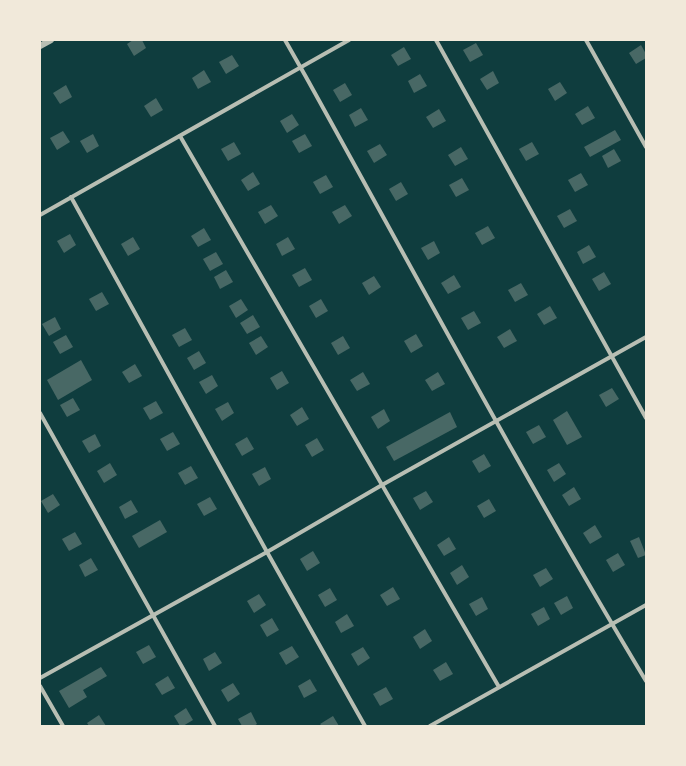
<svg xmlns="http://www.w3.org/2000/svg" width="686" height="766" font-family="'Golos Text',sans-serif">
  <rect width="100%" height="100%" fill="#0f3d3e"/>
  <!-- building -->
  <g fill="#486865">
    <polygon points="133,40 142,40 146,48 134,56 127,44"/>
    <polygon points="476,43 483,55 470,62 463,50"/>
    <polygon points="641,45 646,54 646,58 636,64 629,53"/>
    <polygon points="404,47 411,59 398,66 391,55"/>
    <polygon points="232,55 239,66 226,74 219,62"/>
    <polygon points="204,70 211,82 198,89 192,78"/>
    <polygon points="493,71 499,83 487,90 480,79"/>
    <polygon points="420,74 427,86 414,93 408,81"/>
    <polygon points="560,82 567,93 555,101 548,89"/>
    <polygon points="345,83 352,95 340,102 333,90"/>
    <polygon points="66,85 72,97 60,104 53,93"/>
    <polygon points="156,98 163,110 151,117 144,106"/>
    <polygon points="588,106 595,118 582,125 575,114"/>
    <polygon points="361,108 368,120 355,127 349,115"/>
    <polygon points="439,109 446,121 433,128 426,117"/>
    <polygon points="292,114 299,125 287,133 280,121"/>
    <polygon points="615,130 621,140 590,157 584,147"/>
    <polygon points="63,131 70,142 57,150 50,138"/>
    <polygon points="93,134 99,146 87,153 80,141"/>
    <polygon points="305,134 312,146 299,153 292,141"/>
    <polygon points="234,142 241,154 228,161 221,149"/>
    <polygon points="532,142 539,154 526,161 519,149"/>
    <polygon points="380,144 387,155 374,163 367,151"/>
    <polygon points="461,147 468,159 455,166 448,155"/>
    <polygon points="614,149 621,161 608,168 602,156"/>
    <polygon points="253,172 260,184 248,191 241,180"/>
    <polygon points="581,173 588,185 575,192 568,180"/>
    <polygon points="326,175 333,187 320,194 313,182"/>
    <polygon points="462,178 469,190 456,197 449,185"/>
    <polygon points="401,182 408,194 396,201 389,189"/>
    <polygon points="271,205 278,216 265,224 258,212"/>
    <polygon points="345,205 352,216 339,224 332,212"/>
    <polygon points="570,209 577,221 564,228 557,216"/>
    <polygon points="488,226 495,238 482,245 475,233"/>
    <polygon points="204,228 211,240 198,247 191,236"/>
    <polygon points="70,234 76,245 64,253 57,241"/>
    <polygon points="133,237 140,249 128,256 121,244"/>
    <polygon points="288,237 295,249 282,256 276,244"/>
    <polygon points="434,241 440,253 428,260 421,248"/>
    <polygon points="589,245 596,257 583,264 577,252"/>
    <polygon points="216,252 223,264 210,271 203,259"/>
    <polygon points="305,268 312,280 299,287 292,275"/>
    <polygon points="226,270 233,282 220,289 214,277"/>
    <polygon points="604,272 611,284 599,291 592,279"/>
    <polygon points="454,275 461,287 448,294 441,283"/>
    <polygon points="374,276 381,287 369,295 362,283"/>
    <polygon points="521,283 528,295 515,302 508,290"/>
    <polygon points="102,292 109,304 96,311 89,299"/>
    <polygon points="241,299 248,310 236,318 229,306"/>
    <polygon points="321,299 328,311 316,318 309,306"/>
    <polygon points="550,306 557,318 544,325 537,314"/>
    <polygon points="474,311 481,323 468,330 461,318"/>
    <polygon points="253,315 260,327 247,334 240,323"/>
    <polygon points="55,317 61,329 49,336 42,324"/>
    <polygon points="185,328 192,340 179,347 172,335"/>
    <polygon points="510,329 517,341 504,348 497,337"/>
    <polygon points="416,334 423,346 411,353 404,341"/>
    <polygon points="66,335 73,347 60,354 53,342"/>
    <polygon points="261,336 268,347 256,355 249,343"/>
    <polygon points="343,336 350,348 338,355 331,343"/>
    <polygon points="199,351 206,363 194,370 187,358"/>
    <polygon points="81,360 92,380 58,400 47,380"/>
    <polygon points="135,364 142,376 129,383 122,372"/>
    <polygon points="282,371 289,383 277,390 270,378"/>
    <polygon points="363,372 370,384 357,391 350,380"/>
    <polygon points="438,372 445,384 432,391 425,380"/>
    <polygon points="212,375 218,386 206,394 199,382"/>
    <polygon points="612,388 619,399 606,407 599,395"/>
    <polygon points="73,398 80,410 67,417 60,405"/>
    <polygon points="156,401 163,413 150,420 143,408"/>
    <polygon points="228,402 234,413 222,421 215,409"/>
    <polygon points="302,407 309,419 297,426 290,415"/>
    <polygon points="384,409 390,421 378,429 371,417"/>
    <polygon points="567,411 582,437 567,445 553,420"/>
    <polygon points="450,412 457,427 394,461 386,447"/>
    <polygon points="539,425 546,437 533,444 526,432"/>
    <polygon points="173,432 180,444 167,451 160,439"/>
    <polygon points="95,434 101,446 89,453 82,441"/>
    <polygon points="247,437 254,449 242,456 235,444"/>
    <polygon points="317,438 324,450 312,457 305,445"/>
    <polygon points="484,454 491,466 479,473 472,461"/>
    <polygon points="110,463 117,475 104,483 97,471"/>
    <polygon points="559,463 566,474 554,482 547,470"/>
    <polygon points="191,466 198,478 185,485 178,473"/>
    <polygon points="265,467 271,479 259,486 252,474"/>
    <polygon points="574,487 581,499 569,506 562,495"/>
    <polygon points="426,491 433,502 420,510 413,498"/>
    <polygon points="53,494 60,505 48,513 41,501"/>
    <polygon points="210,497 217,509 204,516 197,504"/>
    <polygon points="489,499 496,511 484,518 477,506"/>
    <polygon points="131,500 138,512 125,519 119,507"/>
    <polygon points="160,520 167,532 139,548 132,536"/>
    <polygon points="595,525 602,537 590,544 583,533"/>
    <polygon points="75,532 82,544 69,551 62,539"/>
    <polygon points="449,537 456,549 444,556 437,545"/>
    <polygon points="639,537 646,555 638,558 630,541"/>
    <polygon points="313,551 320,563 307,571 300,559"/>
    <polygon points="618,553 625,565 613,572 606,560"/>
    <polygon points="91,558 98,570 85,577 79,565"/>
    <polygon points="462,565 469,577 457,585 450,573"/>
    <polygon points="546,568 553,579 540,587 533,575"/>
    <polygon points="393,587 400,599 387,606 380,595"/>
    <polygon points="330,588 337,600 325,607 318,595"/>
    <polygon points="259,594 266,605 254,613 247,601"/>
    <polygon points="567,596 573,608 561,615 554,603"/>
    <polygon points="482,597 488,609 476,616 469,604"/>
    <polygon points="544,607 550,619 538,626 531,614"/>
    <polygon points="347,614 354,626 341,633 335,622"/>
    <polygon points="272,618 279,630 267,637 260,625"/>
    <polygon points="425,629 432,641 420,649 413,637"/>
    <polygon points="149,645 156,657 143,664 136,652"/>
    <polygon points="292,646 299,657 286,665 279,653"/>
    <polygon points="363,647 370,658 358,666 351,654"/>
    <polygon points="215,652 222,663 209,671 203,659"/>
    <polygon points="446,662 453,674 440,681 433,670"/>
    <polygon points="101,667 107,676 83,690 87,697 69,708 59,691"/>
    <polygon points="168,676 175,688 162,695 155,684"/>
    <polygon points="310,679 317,691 304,698 298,686"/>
    <polygon points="233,683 240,694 228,702 221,690"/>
    <polygon points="386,687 393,699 380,706 373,694"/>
    <polygon points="186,708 193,720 183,726 180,726 174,716"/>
    <polygon points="251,712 257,724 254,726 242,726 238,719"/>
    <polygon points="99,715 106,726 89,726 87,723"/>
    <polygon points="333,716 339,726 322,726 320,724"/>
  </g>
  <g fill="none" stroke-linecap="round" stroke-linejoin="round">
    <!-- minor -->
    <g stroke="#b8beb3" stroke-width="4">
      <path d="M285 40 306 77C418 279 527 483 646 681"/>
      <polyline points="436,40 646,418"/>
      <polyline points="586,40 646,147"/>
      <polyline points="180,136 499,687"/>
      <polyline points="71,197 267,552 365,726"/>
      <polyline points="40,215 349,40"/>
      <polyline points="40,413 215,726"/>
      <polyline points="40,678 267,552 382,485 646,337"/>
      <polyline points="40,686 63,726"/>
      <polyline points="430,726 646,605"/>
    </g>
    <!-- tertiary -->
    <polyline stroke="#b8beb3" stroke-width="6" points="40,46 51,40"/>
  </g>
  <!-- border -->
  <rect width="686" height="766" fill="none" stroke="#f1e9da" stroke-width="82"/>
</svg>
